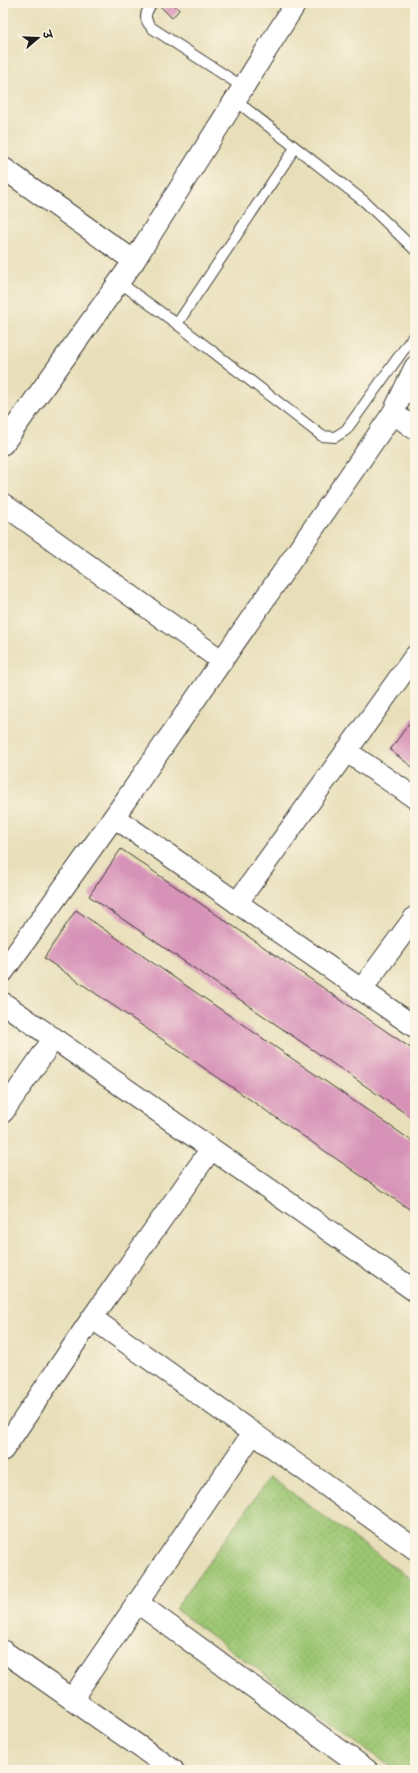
<svg xmlns="http://www.w3.org/2000/svg" width="418" height="1773" font-family="'Gochi Hand','Playpen Sans Deva',sans-serif">
  <defs>
    <pattern id="park-dots" width="8" height="8" patternUnits="userSpaceOnUse"><rect width="8" height="8" fill="#9cc672"/><path d="M2 2h.1M6 6h.1" fill="none" stroke="#86aa62" stroke-width="1.8" stroke-linecap="round"/></pattern>
  </defs>
  <rect width="100%" height="100%" fill="#fcf5e5"/>
  <filter id="ink" filterUnits="userSpaceOnUse"><feTurbulence type="fractalNoise" baseFrequency=".025" numOctaves="2"/><feDisplacementMap in="SourceGraphic" scale="8" xChannelSelector="R" yChannelSelector="G"/><feConvolveMatrix kernelMatrix="1 2 1 2 8 2 1 2 1" color-interpolation-filters="sRGB"/></filter>
  <filter id="wash" filterUnits="userSpaceOnUse"><feTurbulence type="fractalNoise" baseFrequency=".012" numOctaves="4" result="noise"/><feDisplacementMap in="SourceGraphic" scale="16" xChannelSelector="R" yChannelSelector="G"/><feGaussianBlur stdDeviation="0.9" result="paint"/><feColorMatrix in="noise" values="0 0 0 0 0 0 0 0 0 0 0 0 0 0 0 0 0 1.4 0 .05"/><feComposite in="paint" operator="in"/></filter>
  <g filter="url(#wash)">
    <rect width="100%" height="100%" fill="#e8dfba"/>
    <!-- park -->
    <polygon fill="url(#park-dots)" stroke="#5c7147" points="270,1477 415,1582 415,1770 395,1770 175,1609"/>
    <g id="blocks">
      <!-- building -->
      <g fill="#d792b8">
        <polygon points="157,3 173,3 179,10 172,18"/>
        <polygon points="415,715 415,769 390,750"/>
        <polygon points="121,849 415,1051 415,1120 89,896"/>
        <polygon points="76,910 415,1143 415,1213 44,958"/>
      </g>
    </g>
  </g>
  <g filter="url(#ink)">
    <use href="#blocks" fill-opacity="0" stroke="#3b3934" stroke-width="1"/>
    <g fill="none" stroke-linecap="round" stroke-linejoin="round">
      <defs>
        <g id="lane">
          <path d="M152 3C145 13 143 19 152 28L243 87"/>
          <polyline points="235,100 365,202 415,250"/>
          <polyline points="119,282 177,324 322,436 335,437 346,430 415,334"/>
          <polyline points="177,324 295,148"/>
        </g>
        <g id="street">
          <polyline points="3,168 134,261"/>
          <polyline points="393,413 415,429"/>
          <polyline points="3,444 134,261 296,3"/>
          <polyline points="3,504 222,661"/>
          <polyline points="346,751 415,798"/>
          <polyline points="114,817 415,1027"/>
          <polyline points="237,903 415,656"/>
          <polyline points="3,972 114,817 393,413 415,367"/>
          <polyline points="361,990 415,917"/>
          <polyline points="3,1003 415,1291"/>
          <polyline points="3,1112 54,1038"/>
          <polyline points="92,1318 415,1549"/>
          <polyline points="3,1450 92,1318 211,1149"/>
          <polyline points="138,1603 367,1770"/>
          <polyline points="3,1651 173,1770"/>
          <polyline points="72,1699 253,1433"/>
        </g>
      </defs>
      <!-- lane casing -->
      <use href="#lane" stroke="#3b3934" stroke-width="12"/>
      <!-- street casing -->
      <use href="#street" stroke="#3b3934" stroke-width="23"/>
      <!-- lane -->
      <use href="#lane" stroke="#fff" stroke-width="10"/>
      <!-- street -->
      <use href="#street" stroke="#fff" stroke-width="21"/>
    </g>
  </g>
  <!-- margin -->
  <rect width="418" height="1773" fill="none" stroke="#fcf5e5" stroke-width="16"/>
  <!-- north arrow -->
  <g transform="translate(38 38) rotate(71)" stroke="#fcf5e5" stroke-width="3" paint-order="stroke">
  <path d="M0-3L7 15L0 10L-7 15Z" fill="#1c1c1c"/>
  <text y="-6" font-size="11" font-weight="bold" text-anchor="middle" fill="#1c1c1c">उ</text>
  </g>
</svg>
